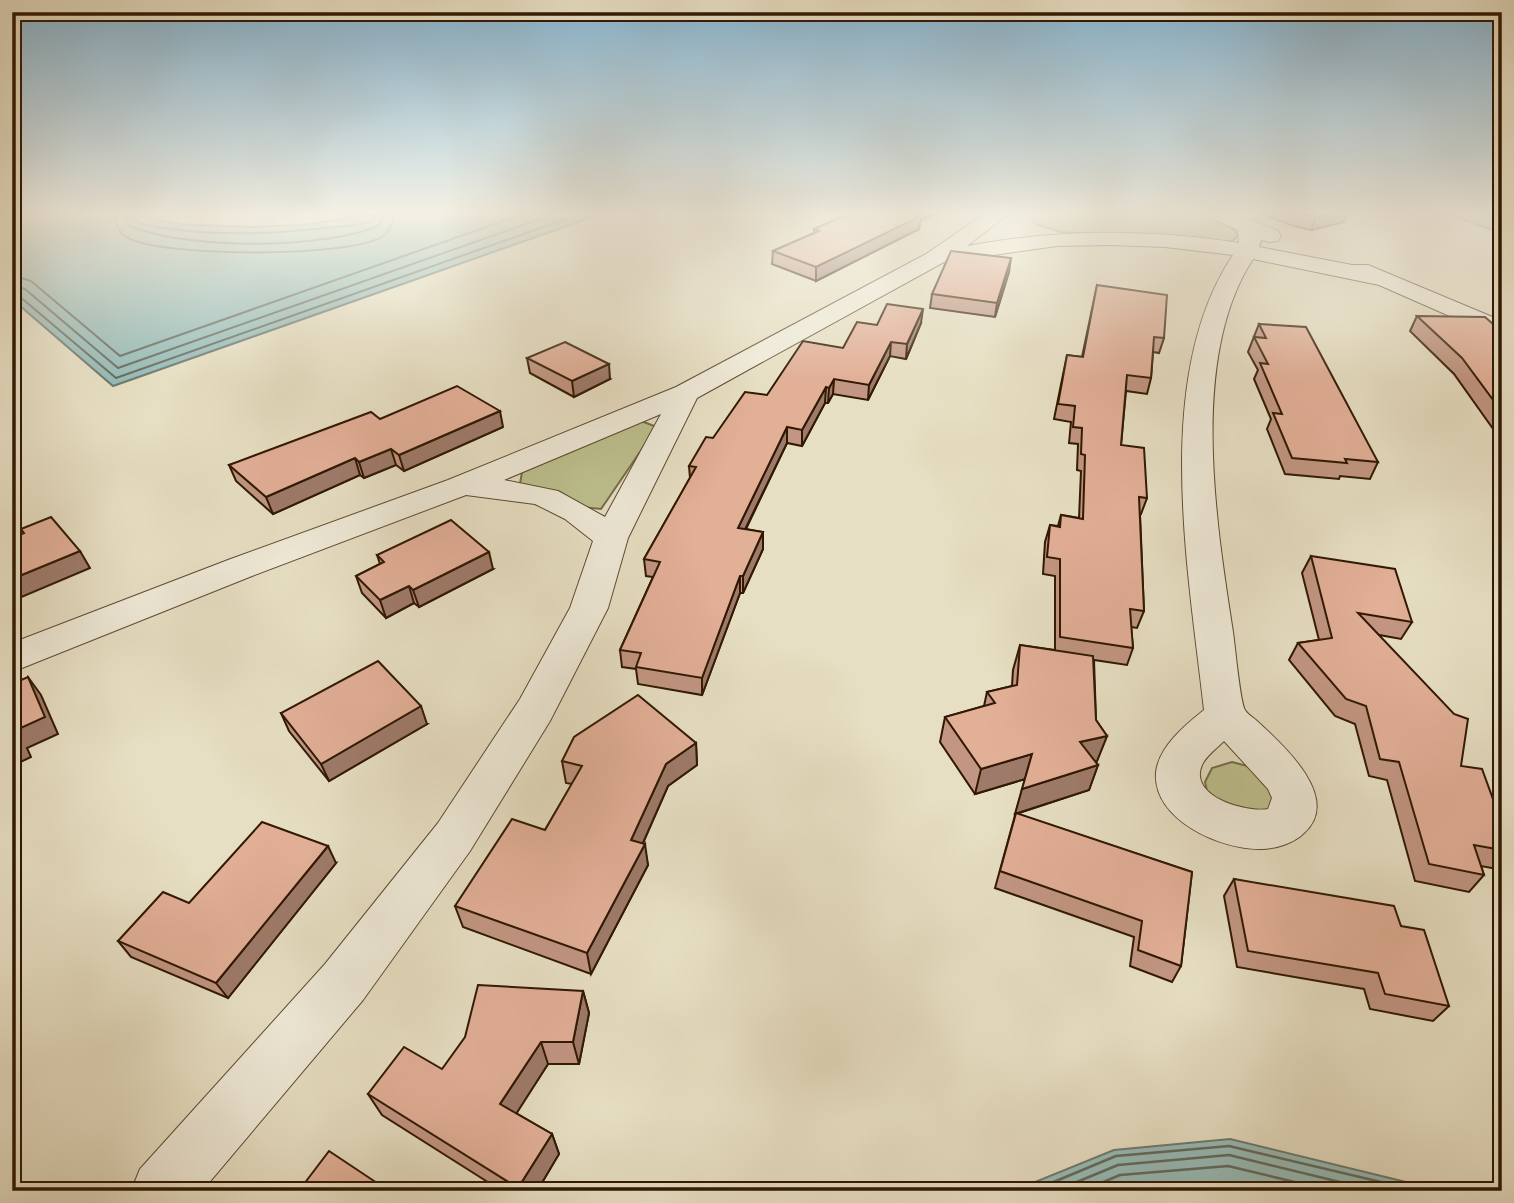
<svg xmlns="http://www.w3.org/2000/svg" width="1514" height="1203" font-family="'Libre Caslon Text',serif">
  <rect width="100%" height="100%" fill="#e7dfc3"/>
  <filter id="stains"><feTurbulence type="fractalNoise" baseFrequency=".00286" numOctaves="4"/><feColorMatrix values="0 0 0 0 .2 0 0 0 0 .09 0 0 0 0 .02 0 0 0 .5 -.17"/></filter>
  <radialGradient id="worn" r=".72"><stop offset=".6" stop-color="#630" stop-opacity="0"/><stop offset="1" stop-color="#630" stop-opacity=".3"/></radialGradient>
  <!-- green -->
  <g fill="#bdc08e" stroke="#766c48" stroke-width="2">
    <polygon points="1027,213 1204,213 1232,228 1238,236 1232,241 1221,241 1060,232 1035,224"/>
    <polygon points="641,421 657,427 601,509 582,507 560,492 520,484 522,472"/>
    <polygon points="1232,762 1259,769 1284,808 1246,821 1207,791 1205,782 1212,768"/>
  </g>
  <!-- water -->
  <g fill="#97bcb8" stroke="#6e7a70" stroke-width="2">
    <polygon points="12,213 129,213 180,224 250,227 302,225 384,213 604,213 113,386 12,299"/>
    <polygon points="1443,213 1502,213 1502,233"/>
    <polygon points="1230,1139 1406,1182 1463,1191 1019,1191 1025,1186 1114,1150"/>
  </g>
  <g fill="none" stroke-linecap="round" stroke-linejoin="round">
    <!-- shore-far1 -->
    <g stroke="#646a5e" stroke-width="2">
      <path d="M114 213C115 222 117 231 125 236 155 258 353 258 383 236 391 231 393 222 394 213"/>
      <path d="M124 213 128 225C183 250 325 250 380 225L384 213"/>
      <path d="M133 213 138 223C213 240 286 233 362 224L372 221 375 213"/>
      <polyline points="12,275 31,281 120,356 526,213"/>
      <polyline points="12,285 25,289 118,368 557,213"/>
      <polyline points="12,294 19,296 116,378 583,213"/>
    </g>
    <!-- shore -->
    <g stroke="#646a5e" stroke-width="2.5">
      <polyline points="1032,1191 1116,1156 1229,1146 1419,1191"/>
      <polyline points="1055,1191 1118,1165 1229,1155 1377,1191"/>
      <polyline points="1082,1191 1120,1175 1228,1166 1332,1191"/>
    </g>
    <defs>
      <path id="minor" d="M986 213H1009L967 246C1057 229 1148 229 1239 243L1238 230 1209 217 1206 213H1233L1278 231 1281 236 1278 241 1270 242 1261 240 1259 247 1352 265H1368L1502 321V339L1379 285 1253 259C1189 357 1216 522 1233 632 1235 645 1240 702 1245 710 1247 714 1254 718 1257 721 1282 744 1343 798 1304 833 1294 843 1276 849 1261 849 1222 850 1152 820 1156 772 1159 747 1185 725 1204 710 1189 573 1151 377 1233 255L1165 247 1111 245 1057 246 944 262 697 398 628 538 608 608 550 721 470 851 363 1000 202 1191H131L140 1169 325 964 438 823 520 699 570 608 593 541 565 519 535 504 466 495 252 576 12 672V643L228 560 448 480 676 387 926 254ZM661 414 605 517 558 491 504 480ZM1224 741 1268 789 1272 798 1268 809C1247 813 1188 797 1202 765 1206 756 1217 748 1224 741Z"/>
    </defs>
    <!-- minor casing -->
    <use href="#minor" stroke="#5e4a33" stroke-width="2"/>
    <!-- minor -->
    <use href="#minor" fill="#efead8" fill-rule="evenodd"/>
  </g>
  <!-- wall -->
  <g fill="#c29682" stroke="#301803" stroke-width="2">
    <polygon points="1259,213 1347,213 1344,222 1311,230 1294,226"/>
    <polygon points="920,221 919,229 816,281 772,264 773,251 814,233 814,229"/>
    <polygon points="1009,272 995,317 930,308 932,294"/>
    <polygon points="1097,285 1164,338 1159,353 1153,352 1151,378 1147,394 1126,391 1121,445 1147,498 1141,514 1140,514 1144,611 1137,628 1131,627 1133,648 1127,665 1094,660 1096,720 1107,736 1097,761 1096,762 1098,765 1089,790 1016,814 1192,872 1181,966 1172,982 1130,966 1134,937 995,888 1025,779 975,794 940,742 945,717 984,706 987,692 1012,686 1013,670 1020,645 1055,650 1055,576 1043,574 1045,542 1050,525 1058,526 1061,515 1079,518 1081,471 1077,470 1078,444 1069,443 1071,422 1054,419 1067,355 1082,357"/>
    <polygon points="1417,316 1502,332 1502,433 1496,433 1454,374 1410,331"/>
    <polygon points="921,323 906,359 890,356 868,400 833,394 828,403 825,403 802,446 787,443 746,529 763,532 763,549 743,593 740,593 702,695 638,684 636,669 622,667 620,650 653,577 646,576 644,559 690,478 689,466 713,438 767,395 843,348 877,325"/>
    <polygon points="1259,324 1378,462 1370,479 1340,476 1339,479 1285,474 1267,429 1271,419 1254,379 1258,370 1248,352"/>
    <polygon points="527,358 610,379 574,397 530,373"/>
    <polygon points="380,419 503,427 404,471 396,465 364,478 360,475 273,514 236,481 229,465"/>
    <polygon points="377,555 493,569 419,607 414,603 386,618 362,593 356,576 380,564"/>
    <polygon points="1311,556 1412,622 1401,639 1379,635 1461,766 1502,824 1502,863 1497,869 1481,866 1484,875 1469,892 1415,881 1387,780 1369,776 1355,724 1335,716 1289,660 1298,643 1319,640 1302,573"/>
    <polygon points="281,713 427,724 329,781 289,731"/>
    <polygon points="696,743 697,765 668,786 643,843 648,865 591,974 463,927 455,906 545,830 572,784 566,783 562,761"/>
    <polygon points="336,863 228,998 131,957 118,941 189,903"/>
    <polygon points="1234,879 1401,926 1449,1006 1433,1021 1370,1009 1364,989 1237,967 1224,896"/>
    <polygon points="583,991 589,1013 579,1064 548,1064 516,1113 552,1134 559,1154 537,1191 502,1191 382,1115 368,1094 442,1069"/>
  </g>
  <!-- shaded-wall -->
  <g fill="#9e7a6a" stroke="#301803" stroke-width="2">
    <polygon points="912,213 937,213 920,221 919,229 816,281 816,267"/>
    <polygon points="1333,213 1347,213 1344,222 1311,230 1316,217"/>
    <polygon points="1011,258 1009,272 995,317 997,303"/>
    <polygon points="923,309 921,323 906,359 907,344"/>
    <polygon points="891,342 890,356 868,400 869,385"/>
    <polygon points="12,357 18,367 12,369"/>
    <polygon points="609,364 610,379 574,397 572,381"/>
    <polygon points="834,379 833,394 828,403 829,388"/>
    <polygon points="826,387 825,403 802,446 802,430"/>
    <polygon points="500,411 503,427 404,471 399,455"/>
    <polygon points="787,427 787,443 738,544 738,528"/>
    <polygon points="391,449 396,465 364,478 359,462"/>
    <polygon points="355,458 360,475 273,514 266,497"/>
    <polygon points="763,532 763,549 743,593 743,576"/>
    <polygon points="80,551 90,568 12,601 12,579"/>
    <polygon points="489,552 493,569 419,607 413,590"/>
    <polygon points="740,576 740,593 702,695 702,678"/>
    <polygon points="409,586 414,603 386,618 380,600"/>
    <polygon points="28,677 41,695 58,734 27,748 31,757 12,766 12,742 14,731"/>
    <polygon points="421,706 427,724 329,781 321,764"/>
    <polygon points="1107,736 1097,761 1072,767 1080,742"/>
    <polygon points="696,743 697,765 668,786 635,861 631,840 666,764"/>
    <polygon points="1032,754 1025,779 975,794 981,769"/>
    <polygon points="1098,765 1089,790 1015,814 1022,789"/>
    <polygon points="645,844 648,865 591,974 587,953"/>
    <polygon points="328,846 336,863 228,998 216,983"/>
    <polygon points="583,991 589,1013 579,1064 573,1042"/>
    <polygon points="541,1042 548,1064 509,1125 500,1104"/>
    <polygon points="552,1134 559,1154 537,1191 520,1191 518,1188"/>
  </g>
  <!-- building -->
  <g fill="#e2af97" stroke="#301803" stroke-width="2">
    <polygon points="850,213 912,213 921,216 816,267 773,251 819,231 814,229"/>
    <polygon points="1297,213 1333,213 1316,217"/>
    <polygon points="951,251 1011,258 997,303 932,294"/>
    <polygon points="1097,285 1167,295 1164,338 1154,337 1151,378 1127,375 1121,445 1144,448 1147,498 1139,497 1144,611 1130,609 1133,648 1060,637 1060,559 1047,557 1050,525 1060,527 1061,515 1083,519 1085,455 1081,454 1082,428 1073,427 1075,406 1058,404 1067,355 1083,357"/>
    <polygon points="887,304 923,309 907,344 891,342 869,385 834,379 829,388 826,387 802,430 787,427 738,528 763,532 743,576 740,576 702,678 636,667 641,653 620,650 660,562 644,559 696,467 689,466 706,437 713,438 745,392 767,395 803,341 843,348 857,322 877,325"/>
    <polygon points="1417,316 1485,317 1502,332 1502,412 1462,358"/>
    <polygon points="1259,324 1306,327 1378,462 1345,459 1347,463 1292,458 1273,413 1282,414 1260,363 1268,364 1254,337 1266,338"/>
    <polygon points="565,342 609,364 572,381 527,358"/>
    <polygon points="457,386 500,411 399,455 391,449 359,462 355,458 266,497 229,465 371,412 380,419"/>
    <polygon points="51,517 80,551 12,579 12,538 24,533 21,529"/>
    <polygon points="451,520 489,552 413,590 409,586 380,600 356,576 384,562 377,555"/>
    <polygon points="1311,556 1395,569 1412,622 1358,613 1454,714 1468,719 1461,766 1482,769 1502,824 1502,850 1474,845 1484,875 1429,864 1399,762 1380,759 1366,706 1346,699 1298,643 1332,638"/>
    <polygon points="1020,645 1093,656 1096,720 1107,736 1080,742 1098,765 1022,789 1032,754 981,769 945,717 995,703 987,692 1017,685"/>
    <polygon points="378,661 421,706 321,764 281,713"/>
    <polygon points="28,677 45,717 14,731 18,740 12,742 12,684"/>
    <polygon points="638,695 696,743 666,764 631,840 645,844 587,953 455,906 512,819 545,830 582,766 562,761 574,737"/>
    <polygon points="1016,813 1192,872 1181,966 1138,950 1142,921 1000,871"/>
    <polygon points="262,822 328,846 216,983 118,941 163,892 189,903"/>
    <polygon points="1234,879 1394,906 1401,926 1424,930 1449,1006 1385,994 1378,973 1248,951"/>
    <polygon points="478,985 583,991 573,1042 541,1042 500,1104 552,1134 518,1188 368,1094 404,1047 442,1069 465,1037"/>
    <polygon points="329,1151 389,1191 313,1191 304,1184"/>
  </g>
  <!-- sky -->
  <linearGradient id="sky" x2="0" y2="1"><stop stop-color="#87b7d5"/><stop offset="0.56" stop-color="#f4f1e4"/><stop offset="1" stop-color="#f4f1e4" stop-opacity="0"/></linearGradient>
  <rect width="1514" height="381" fill="url(#sky)"/>
  <!-- margin -->
  <rect width="1514" height="1203" fill="none" stroke="#e7dfc3" stroke-width="42"/>
  <rect x="14" y="14" width="1486" height="1175" fill="none" stroke="#301803" stroke-width="3.5"/>
  <rect x="21" y="21" width="1472" height="1161" fill="none" stroke="#301803" stroke-width="2"/>
  <rect width="100%" height="100%" filter="url(#stains)"/>
  <rect width="100%" height="100%" fill="url(#worn)"/>
</svg>
